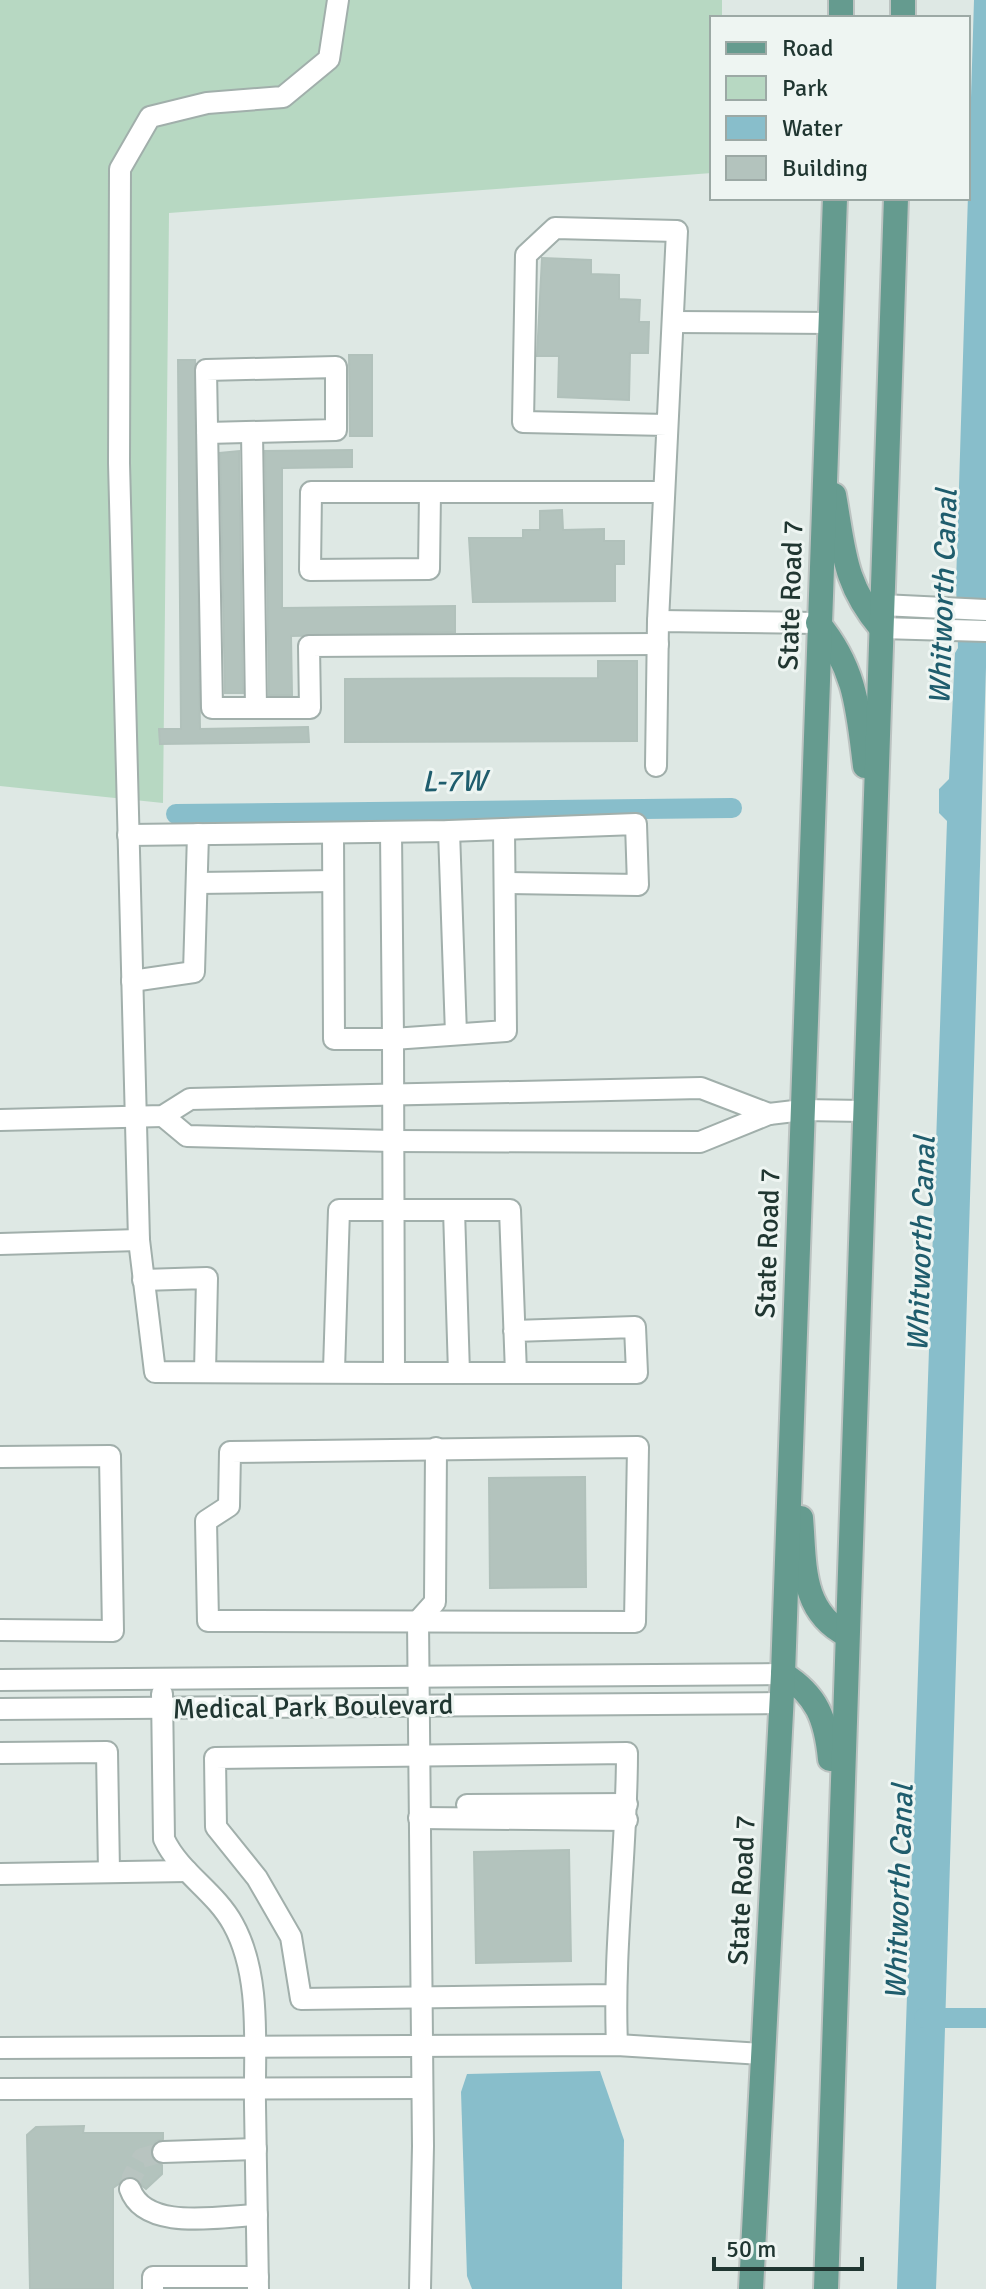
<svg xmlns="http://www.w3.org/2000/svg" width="986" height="2289" font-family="Signika,sans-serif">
  <rect width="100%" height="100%" fill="#dee8e4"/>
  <!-- green -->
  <polygon fill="#b7d8c2" points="0,0 722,0 722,18 712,18 712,173 169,213 163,803 0,786"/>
  <!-- water -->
  <g fill="#88becb">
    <polygon points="974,0 986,0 986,667 941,2161 936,2289 897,2289 947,821 939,813 939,789 949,779 955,653 958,648 956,584"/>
    <polygon points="600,2071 624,2140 622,2289 472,2289 467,2276 461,2092 467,2074"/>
  </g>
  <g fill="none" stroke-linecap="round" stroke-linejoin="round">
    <!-- canal -->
    <g stroke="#88becb" stroke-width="20">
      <polyline points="176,814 732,808"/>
      <polyline points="924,2018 986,2018"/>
    </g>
  </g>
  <!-- building -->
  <g fill="#b3c3bd" stroke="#b1c1bb" stroke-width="2">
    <polygon points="542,258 591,260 591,274 619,275 619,299 640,300 639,322 649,322 648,353 630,353 629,400 558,397 559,356 537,356"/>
    <polygon points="349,355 372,355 372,436 350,436"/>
    <polygon points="178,360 195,360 200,729 308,727 309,742 160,744 159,729 181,729"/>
    <polygon points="352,450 352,467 282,468 282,608 455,606 455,632 291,636 292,695 269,695 265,451"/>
    <polygon points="239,451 243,693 225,693 220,453"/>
    <polygon points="562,510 563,530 604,529 604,541 624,541 624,564 615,564 615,601 473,602 469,538 523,538 523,530 540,530 540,511"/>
    <polygon points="598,661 637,661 637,741 345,742 345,679 598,678"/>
    <polygon points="585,1477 586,1587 490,1588 489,1478"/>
    <polygon points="569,1850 571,1961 476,1963 474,1852"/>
    <polygon points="84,2126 83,2133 163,2133 163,2139 156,2141 150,2152 152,2159 162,2165 162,2174 146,2189 130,2176 113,2188 113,2289 30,2289 27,2135 36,2127"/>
  </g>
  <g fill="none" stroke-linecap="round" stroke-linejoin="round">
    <!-- minor-tunnel -->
    <polyline stroke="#b8c4c0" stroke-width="20" stroke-dasharray="20 10" stroke-linecap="butt" points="130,2189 132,2177 142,2158 163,2152"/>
    <defs>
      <g id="minor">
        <polyline points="338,0 329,59 283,97 207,103 150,117 120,169 119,463 139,1240 155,1372 394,1373"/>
        <polyline points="673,322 831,323"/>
        <polyline points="252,432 256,708"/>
        <polyline points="207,433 336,430 336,367 206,370 212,708 310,708 309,646 658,644"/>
        <polyline points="430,492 429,569 310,570 311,492 664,492"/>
        <polyline points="882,605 986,610"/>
        <polyline points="658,621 677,231 555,228 526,255 523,422 667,425"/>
        <polyline points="881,628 986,631"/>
        <polyline points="656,766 658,621 818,623"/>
        <polyline points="449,831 456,1034"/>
        <polyline points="391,832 393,1039 506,1031 504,829"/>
        <polyline points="333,833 334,1039 393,1039 394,1373 516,1373"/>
        <polyline points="128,835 449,831 636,824 638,885 507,883"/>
        <polyline points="197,883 333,881"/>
        <polyline points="132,981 194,972 198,834"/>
        <polyline points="163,1116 187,1136 393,1141 700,1142 769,1114 803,1110 864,1111"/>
        <polyline points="0,1120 163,1116 190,1099 701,1088 769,1114"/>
        <polyline points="454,1210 459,1373"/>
        <polyline points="0,1244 139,1240"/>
        <polyline points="143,1280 207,1278 205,1372"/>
        <polyline points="334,1370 339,1210 510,1210 516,1373 637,1373 635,1327 514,1331"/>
        <polygon points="638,1447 635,1622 208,1621 206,1521 229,1506 230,1452"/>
        <polyline points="0,1457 110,1456 113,1631 0,1630"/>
        <polyline points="0,1680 783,1674"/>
        <path d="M162 1694 164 1839C180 1873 215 1891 233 1924 262 1976 254 2047 255 2105 256 2166 257 2228 258 2289"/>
        <polyline points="0,1709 781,1703"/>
        <polyline points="0,1753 107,1752 109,1872"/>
        <polyline points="467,1805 627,1804"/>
        <polyline points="419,1818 627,1820"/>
        <polyline points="0,1874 187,1871"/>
        <path d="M615 1995 301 1999 291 1937 257 1878 216 1827 215 1758 627 1753C627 1850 613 1947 617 2045"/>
        <polyline points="0,2048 617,2045 762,2054"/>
        <polyline points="0,2089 422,2088"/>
        <polyline points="163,2152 256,2149"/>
        <path d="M130 2189C145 2232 221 2216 257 2215"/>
        <polyline points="153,2289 153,2277 258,2277"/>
        <polyline points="420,2289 423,2146 418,1621 435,1602 436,1448"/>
      </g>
      <g id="major">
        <polyline points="841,18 841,0"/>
        <polyline points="903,18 903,0"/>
        <path d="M834 495C844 550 843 583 881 628"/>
        <path d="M818 623C856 669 858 709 865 766"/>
        <path d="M801 1518C805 1564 800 1611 847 1635"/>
        <path d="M783 1674C817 1695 826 1719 830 1759"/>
        <polyline points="751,2289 783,1674 835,198"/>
        <polyline points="826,2289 896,198"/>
      </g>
    </defs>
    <!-- minor casing -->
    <use href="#minor" stroke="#a1afab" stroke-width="24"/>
    <!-- major casing -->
    <use href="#major" stroke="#bcc3c1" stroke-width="28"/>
    <!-- minor -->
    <use href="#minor" stroke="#fff" stroke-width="20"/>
    <!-- major -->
    <use href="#major" stroke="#659b8f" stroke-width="24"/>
  </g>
  <g text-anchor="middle" stroke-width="6" stroke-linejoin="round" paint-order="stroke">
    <!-- street labels -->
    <g font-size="28" fill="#203631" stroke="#eef5f2">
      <text transform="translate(790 595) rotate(-88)" y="10">State Road 7</text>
      <text transform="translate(767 1243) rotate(-88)" y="10">State Road 7</text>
      <text transform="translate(313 1706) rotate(-1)" y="10">Medical Park Boulevard</text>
      <text transform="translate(741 1890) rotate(-87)" y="10">State Road 7</text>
    </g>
    <!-- water labels -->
    <g font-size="30" font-style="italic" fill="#1f5d6d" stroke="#eef5f2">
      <text transform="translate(943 597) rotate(-88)" y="10">Whitworth Canal</text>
      <text transform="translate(454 781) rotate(-1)" y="10">L-7W</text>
      <text transform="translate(921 1244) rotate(-88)" y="10">Whitworth Canal</text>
      <text transform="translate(899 1892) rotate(-88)" y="10">Whitworth Canal</text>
    </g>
  </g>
  <!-- legend -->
  <rect x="710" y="16" width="260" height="184" fill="#eef5f2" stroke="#9ca9a5" stroke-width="2"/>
  <rect x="726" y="42" width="40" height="12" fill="#659b8f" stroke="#9ca9a5" stroke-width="2"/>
  <text x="782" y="56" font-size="24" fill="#203631">Road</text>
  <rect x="726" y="76" width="40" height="24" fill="#b7d8c2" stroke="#9ca9a5" stroke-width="2"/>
  <text x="782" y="96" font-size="24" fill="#203631">Park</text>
  <rect x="726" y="116" width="40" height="24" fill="#88becb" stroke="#9ca9a5" stroke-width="2"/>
  <text x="782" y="136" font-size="24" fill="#203631">Water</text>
  <rect x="726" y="156" width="40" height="24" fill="#b3c3bd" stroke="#9ca9a5" stroke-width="2"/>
  <text x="782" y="176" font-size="24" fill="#203631">Building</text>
  <!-- scale -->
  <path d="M714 2257v12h148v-12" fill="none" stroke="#203631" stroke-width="4"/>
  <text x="726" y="2257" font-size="24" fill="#203631" stroke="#eef5f2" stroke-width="6" paint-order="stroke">50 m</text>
</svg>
